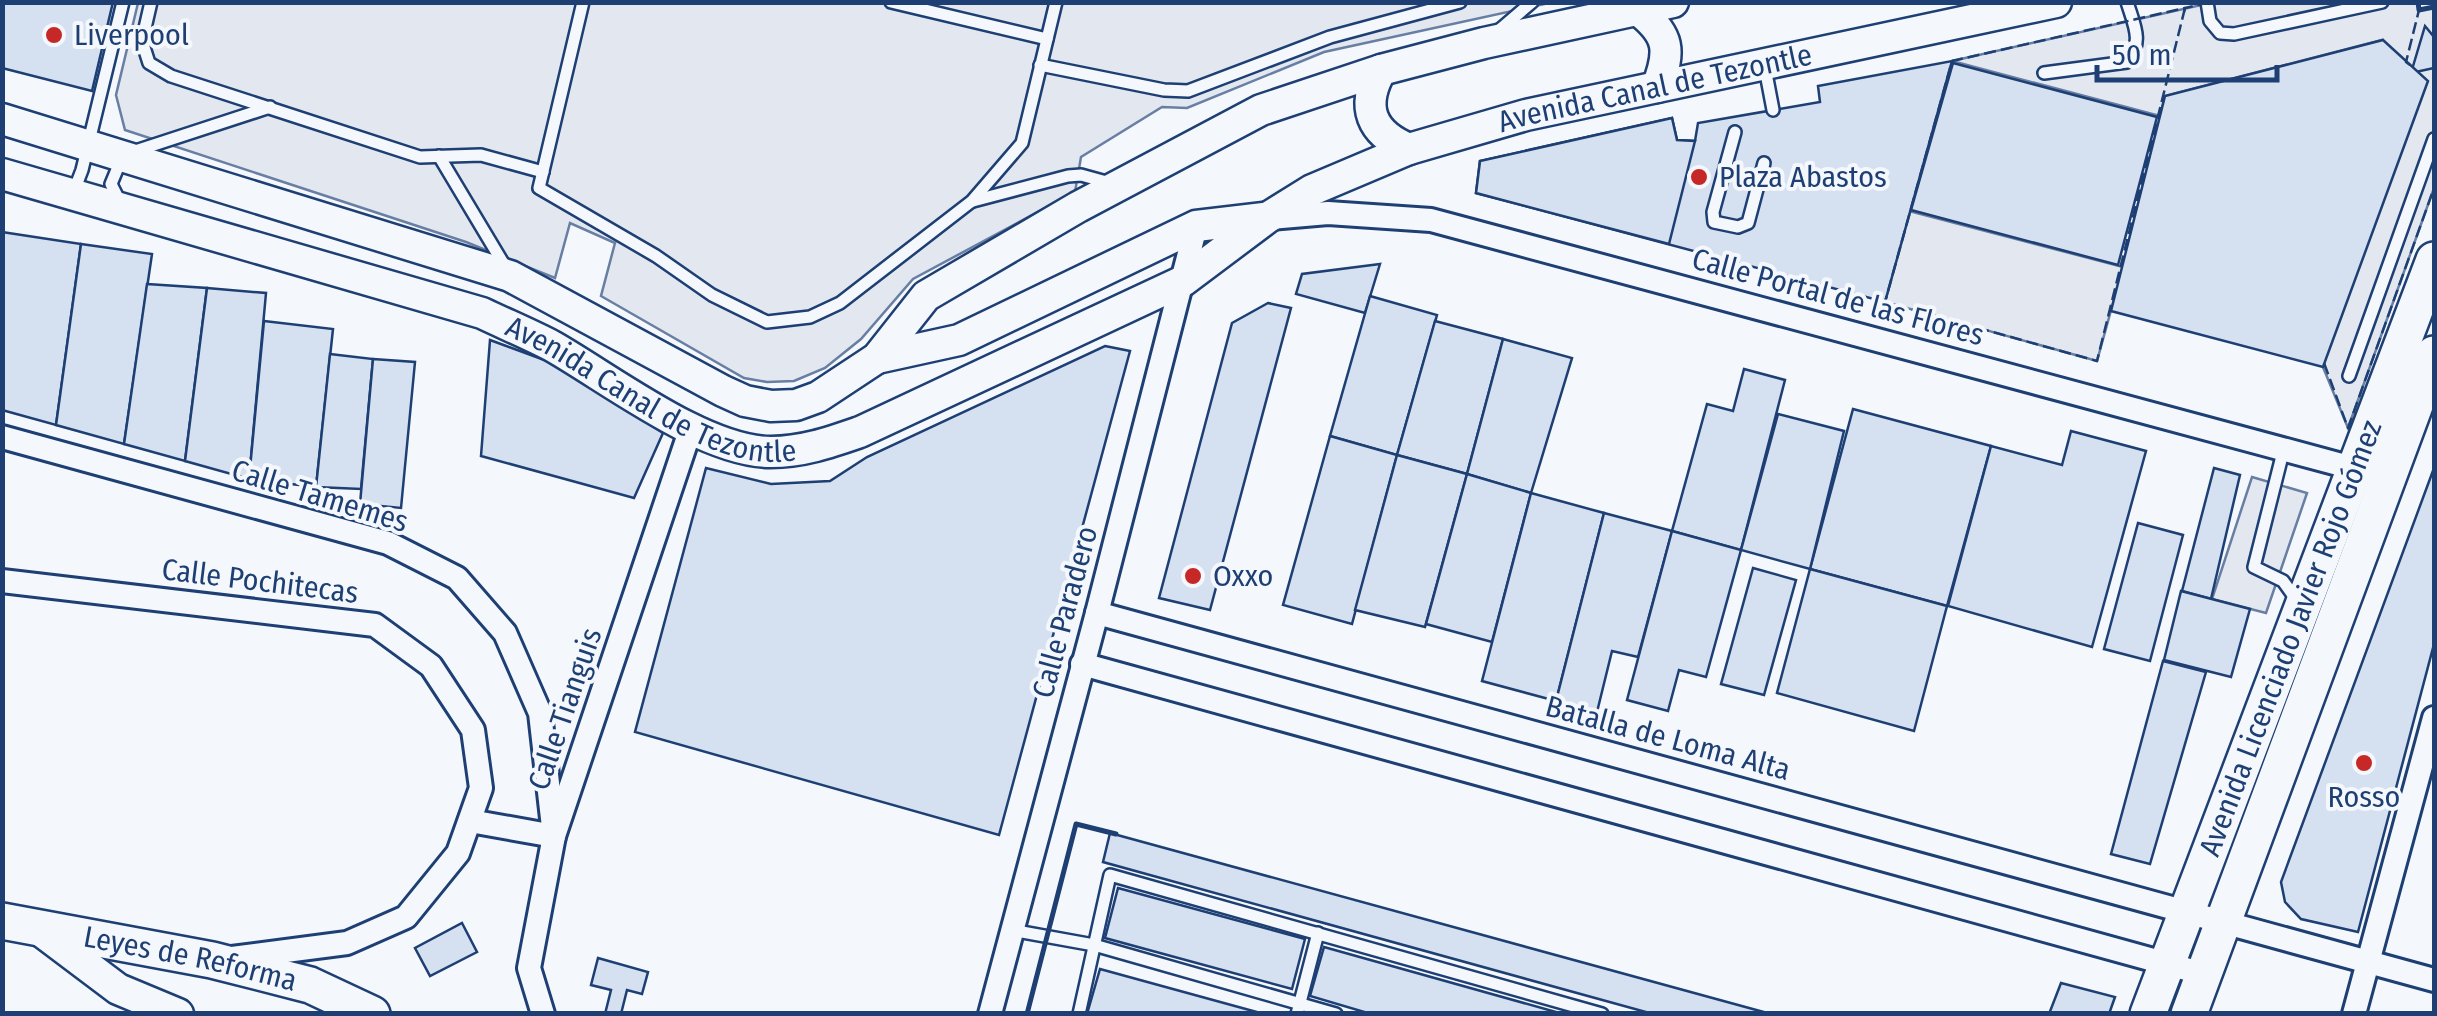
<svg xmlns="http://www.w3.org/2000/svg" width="2437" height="1016" font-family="'Fira Sans Condensed',sans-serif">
  <rect width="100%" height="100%" fill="#f4f7fb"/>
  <!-- parking -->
  <g fill="#e3e8f0" stroke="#687fa3" stroke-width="2.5">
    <polygon points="2418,2 2420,10 2434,7 2434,188 2348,428 2323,367 2382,40 2165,96 2160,116 1952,61 2210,3"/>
    <polygon points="138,3 1549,3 1324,52 1187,108 1162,107 1081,157 1075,192 913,279 861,339 825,368 794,381 767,382 744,378 601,296 615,243 570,223 555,278 466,242 125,130 116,95"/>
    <polygon points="1909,211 2123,267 2097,361 1885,302"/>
    <polygon points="2252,477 2307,493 2266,613 2212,599"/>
  </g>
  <!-- building -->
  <g fill="#d5e0f0" stroke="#1d3f73" stroke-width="2.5">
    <polygon points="2,2 113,2 92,91 2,68"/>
    <polygon points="2425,26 2434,37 2434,68 2411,73"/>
    <polygon points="2383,40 2428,81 2323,367 2111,311 2165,96"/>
    <polygon points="1952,61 1885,302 1476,193 1480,161 1672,118 1677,140 1695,141 1698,123 1820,102 1818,86"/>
    <polygon points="1953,63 2157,117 2118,265 1911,210"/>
    <polygon points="1672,118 1677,140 1695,141 1669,244 1476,193 1480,161"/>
    <polygon points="2,232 81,244 56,425 2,410"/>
    <polygon points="81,244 152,254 124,444 56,425"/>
    <polygon points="1380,264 1365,313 1296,294 1302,274"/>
    <polygon points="147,284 207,288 185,461 124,444"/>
    <polygon points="207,288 266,293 249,479 185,461"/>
    <polygon points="1370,296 1437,315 1397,455 1330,436"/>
    <polygon points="1268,303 1291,308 1210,610 1159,598 1232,323"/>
    <polygon points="264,321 333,329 316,487 249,479"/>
    <polygon points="1435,321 1503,339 1467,474 1397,455"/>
    <polygon points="1503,339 1572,358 1531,493 1467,474"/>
    <polygon points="490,340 558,365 663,433 634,498 481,456"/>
    <polygon points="1105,346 1130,351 999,835 635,732 706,468 771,484 830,481 867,457"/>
    <polygon points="330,354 373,359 361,489 316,487"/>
    <polygon points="373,359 415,362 401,508 360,504"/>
    <polygon points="1744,369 1785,380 1741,550 1672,531 1707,404 1733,411"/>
    <polygon points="1853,409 1991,446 1947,606 1810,569"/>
    <polygon points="1778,414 1844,431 1810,569 1741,550"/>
    <polygon points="2071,431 2146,451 2092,647 1948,606 1991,446 2062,465"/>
    <polygon points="1330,436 1397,455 1352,624 1283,605"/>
    <polygon points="1397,455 1467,474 1425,627 1355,610"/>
    <polygon points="2214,468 2240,475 2211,599 2182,591"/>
    <polygon points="2434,468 2434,644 2358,932 2301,919 2285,902 2281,882"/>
    <polygon points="1467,474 1531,493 1492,642 1426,624"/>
    <polygon points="1531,493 1604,513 1556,701 1482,681"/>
    <polygon points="1604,513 1672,531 1638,657 1612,651 1597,712 1556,701"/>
    <polygon points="2138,523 2183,535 2150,661 2104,649"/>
    <polygon points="1672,531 1741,550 1706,677 1679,670 1668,711 1627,700"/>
    <polygon points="1753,568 1796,580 1764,695 1721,684"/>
    <polygon points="1810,569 1947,606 1914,731 1777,693"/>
    <polygon points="2181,591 2250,609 2231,677 2164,660"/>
    <polygon points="2163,661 2206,672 2150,864 2111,854"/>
    <polygon points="1110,833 1771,1014 1653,1014 1103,862"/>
    <polygon points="1118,888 1305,939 1292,989 1105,938"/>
    <polygon points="462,923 477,952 430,976 415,948"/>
    <polygon points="1324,947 1563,1014 1371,1014 1310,996"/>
    <polygon points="598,958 648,972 642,994 627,990 621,1014 605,1014 611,990 591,985"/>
    <polygon points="1100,969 1264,1014 1087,1014"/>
    <polygon points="2061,983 2115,997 2109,1014 2049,1014"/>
  </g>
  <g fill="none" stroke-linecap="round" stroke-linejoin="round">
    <defs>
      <g id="lane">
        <polyline points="151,2 142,41 149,63 171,76 420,157 481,155 543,172"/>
        <polyline points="583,2 539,188 656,256 712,295 767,322 810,317 840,303 972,201 1022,143 1056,2"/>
        <polyline points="891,2 1047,39"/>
        <polyline points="2207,2 2210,21 2220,33 2234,34 2382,2"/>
        <polyline points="1497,32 1532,2"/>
        <polyline points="1040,65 1164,90 1188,91 1330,37 1460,2"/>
        <polyline points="1765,68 1773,110"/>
        <path d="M2044 73 2127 62C2144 42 2134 25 2127 2"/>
        <polyline points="1735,132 1713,212 1714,222 1738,227 1748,223 1764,163"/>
        <polyline points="439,156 506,268"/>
        <polyline points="69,187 77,183 82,170 123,2"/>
        <polyline points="973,201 1068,176 1081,175 1110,183"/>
        <polyline points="120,202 111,184 123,155 270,107"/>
        <polyline points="2349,376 2434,139"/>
        <polyline points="2284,448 2254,567 2283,581 2298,602"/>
        <polyline points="1011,930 1094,945 1336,1014"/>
        <polyline points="1079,1014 1110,875 1602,1014"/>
        <polyline points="1297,1014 1318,933"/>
      </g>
      <g id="street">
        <polyline points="1270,218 1328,213 1431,220 2364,471"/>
        <polyline points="2,437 388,543 457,578 505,633 540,713 554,836 470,821"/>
        <polyline points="2,581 375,625 431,666 473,730 481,788 458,853 406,917 347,943 232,958"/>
        <polyline points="1097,613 2434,980"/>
        <polyline points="1082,664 2204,974"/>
        <polyline points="543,1014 529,968 554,836 691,428"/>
        <polyline points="990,1014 1097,613 1196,226"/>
        <polyline points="2354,1014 2434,718"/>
      </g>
      <g id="secondary">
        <path d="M1638 10C1670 35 1671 51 1657 87"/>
        <path d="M1381 70C1360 107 1371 133 1409 149"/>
        <polyline points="2,119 510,276 723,391 745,401 771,406 796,405 818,397 877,358 926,296 1078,207 1261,110 1381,70 1484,43 1673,2"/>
        <path id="s1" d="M2 174 482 313C505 324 529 334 552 346 610 379 704 452 771 452 803 452 831 442 860 432L1183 281 1267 218 1312 190 1409 149 1526 115 2056 2"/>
        <polyline points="877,358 959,340 1196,226 1264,218"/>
        <polyline points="37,928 118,989 178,1014"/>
      </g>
      <g id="primary">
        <path id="s2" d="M2 921 212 960 310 985 372 1014"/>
        <path id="s3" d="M2148 1014 2434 260"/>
        <polyline points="2189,1014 2434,354"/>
      </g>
    </defs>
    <!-- lane casing -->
    <use href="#lane" stroke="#1d3f73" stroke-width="16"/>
    <!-- street casing -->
    <use href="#street" stroke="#1d3f73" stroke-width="28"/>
    <!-- secondary casing -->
    <use href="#secondary" stroke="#1d3f73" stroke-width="35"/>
    <!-- primary casing -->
    <use href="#primary" stroke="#1d3f73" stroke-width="40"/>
    <!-- lane -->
    <use href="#lane" stroke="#f4f7fb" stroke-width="11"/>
    <!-- street -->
    <use href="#street" stroke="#f4f7fb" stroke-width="22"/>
    <!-- secondary -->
    <use href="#secondary" stroke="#f4f7fb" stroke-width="30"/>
    <!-- primary -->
    <use href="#primary" stroke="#f4f7fb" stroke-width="35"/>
    <!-- fence -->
    <g stroke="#1d3f73" stroke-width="2.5" stroke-dasharray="12 5" stroke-linecap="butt">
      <polygon points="2185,8 2097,361 1885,302 1952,61"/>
      <polyline points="2184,12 2185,8 2210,2"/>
      <polyline points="2410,65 2406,62 2419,10 2434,7"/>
      <polyline points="2324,363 2348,428 2434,188"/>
    </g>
    <!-- wall -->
    <g stroke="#1d3f73" stroke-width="5">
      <polyline points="2418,2 2419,10 2434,7"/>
      <polyline points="1027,1014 1076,824 1116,834"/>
    </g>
  </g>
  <!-- markers -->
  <g fill="#c62828" stroke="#f4f7fb" stroke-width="4">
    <circle cx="54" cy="35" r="10"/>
    <circle cx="1699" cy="177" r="10"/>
    <circle cx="1193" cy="576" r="10"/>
    <circle cx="2364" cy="763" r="10"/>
  </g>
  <g text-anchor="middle" stroke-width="8" stroke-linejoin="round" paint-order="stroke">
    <!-- poi labels -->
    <g font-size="30" fill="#1d3f73" stroke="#f4f7fb" text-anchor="start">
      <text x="74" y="45">Liverpool</text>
      <text x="1719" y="187">Plaza Abastos</text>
      <text x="1213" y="586">Oxxo</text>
      <text x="2364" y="807" text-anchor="middle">Rosso</text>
    </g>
    <!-- street labels -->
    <g font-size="30" fill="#1d3f73" stroke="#f4f7fb">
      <text dy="10" stroke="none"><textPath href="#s1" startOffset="1788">Avenida Canal de Tezontle</textPath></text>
      <text transform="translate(1838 297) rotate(15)" y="10">Calle Portal de las Flores</text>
      <text dy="10" stroke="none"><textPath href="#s1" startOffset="688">Avenida Canal de Tezontle</textPath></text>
      <text transform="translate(320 496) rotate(17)" y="10">Calle Tamemes</text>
      <text transform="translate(260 581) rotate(7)" y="10">Calle Pochitecas</text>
      <text transform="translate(1065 612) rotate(-75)" y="10">Calle Paradero</text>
      <text dy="10" stroke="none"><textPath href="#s3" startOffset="402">Avenida Licenciado Javier Rojo Gómez</textPath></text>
      <text transform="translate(565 709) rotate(-71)" y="10">Calle Tianguis</text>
      <text transform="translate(1668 738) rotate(15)" y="10">Batalla de Loma Alta</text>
      <text dy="10" stroke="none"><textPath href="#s2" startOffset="192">Leyes de Reforma</textPath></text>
    </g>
  </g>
  <!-- border -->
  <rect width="2437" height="1016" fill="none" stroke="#1d3f73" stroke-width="10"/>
  <!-- scale -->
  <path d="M2097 65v15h180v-15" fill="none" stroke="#1d3f73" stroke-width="5"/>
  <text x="2112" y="65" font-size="30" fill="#1d3f73" stroke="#f4f7fb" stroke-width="8" paint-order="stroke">50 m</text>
</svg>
